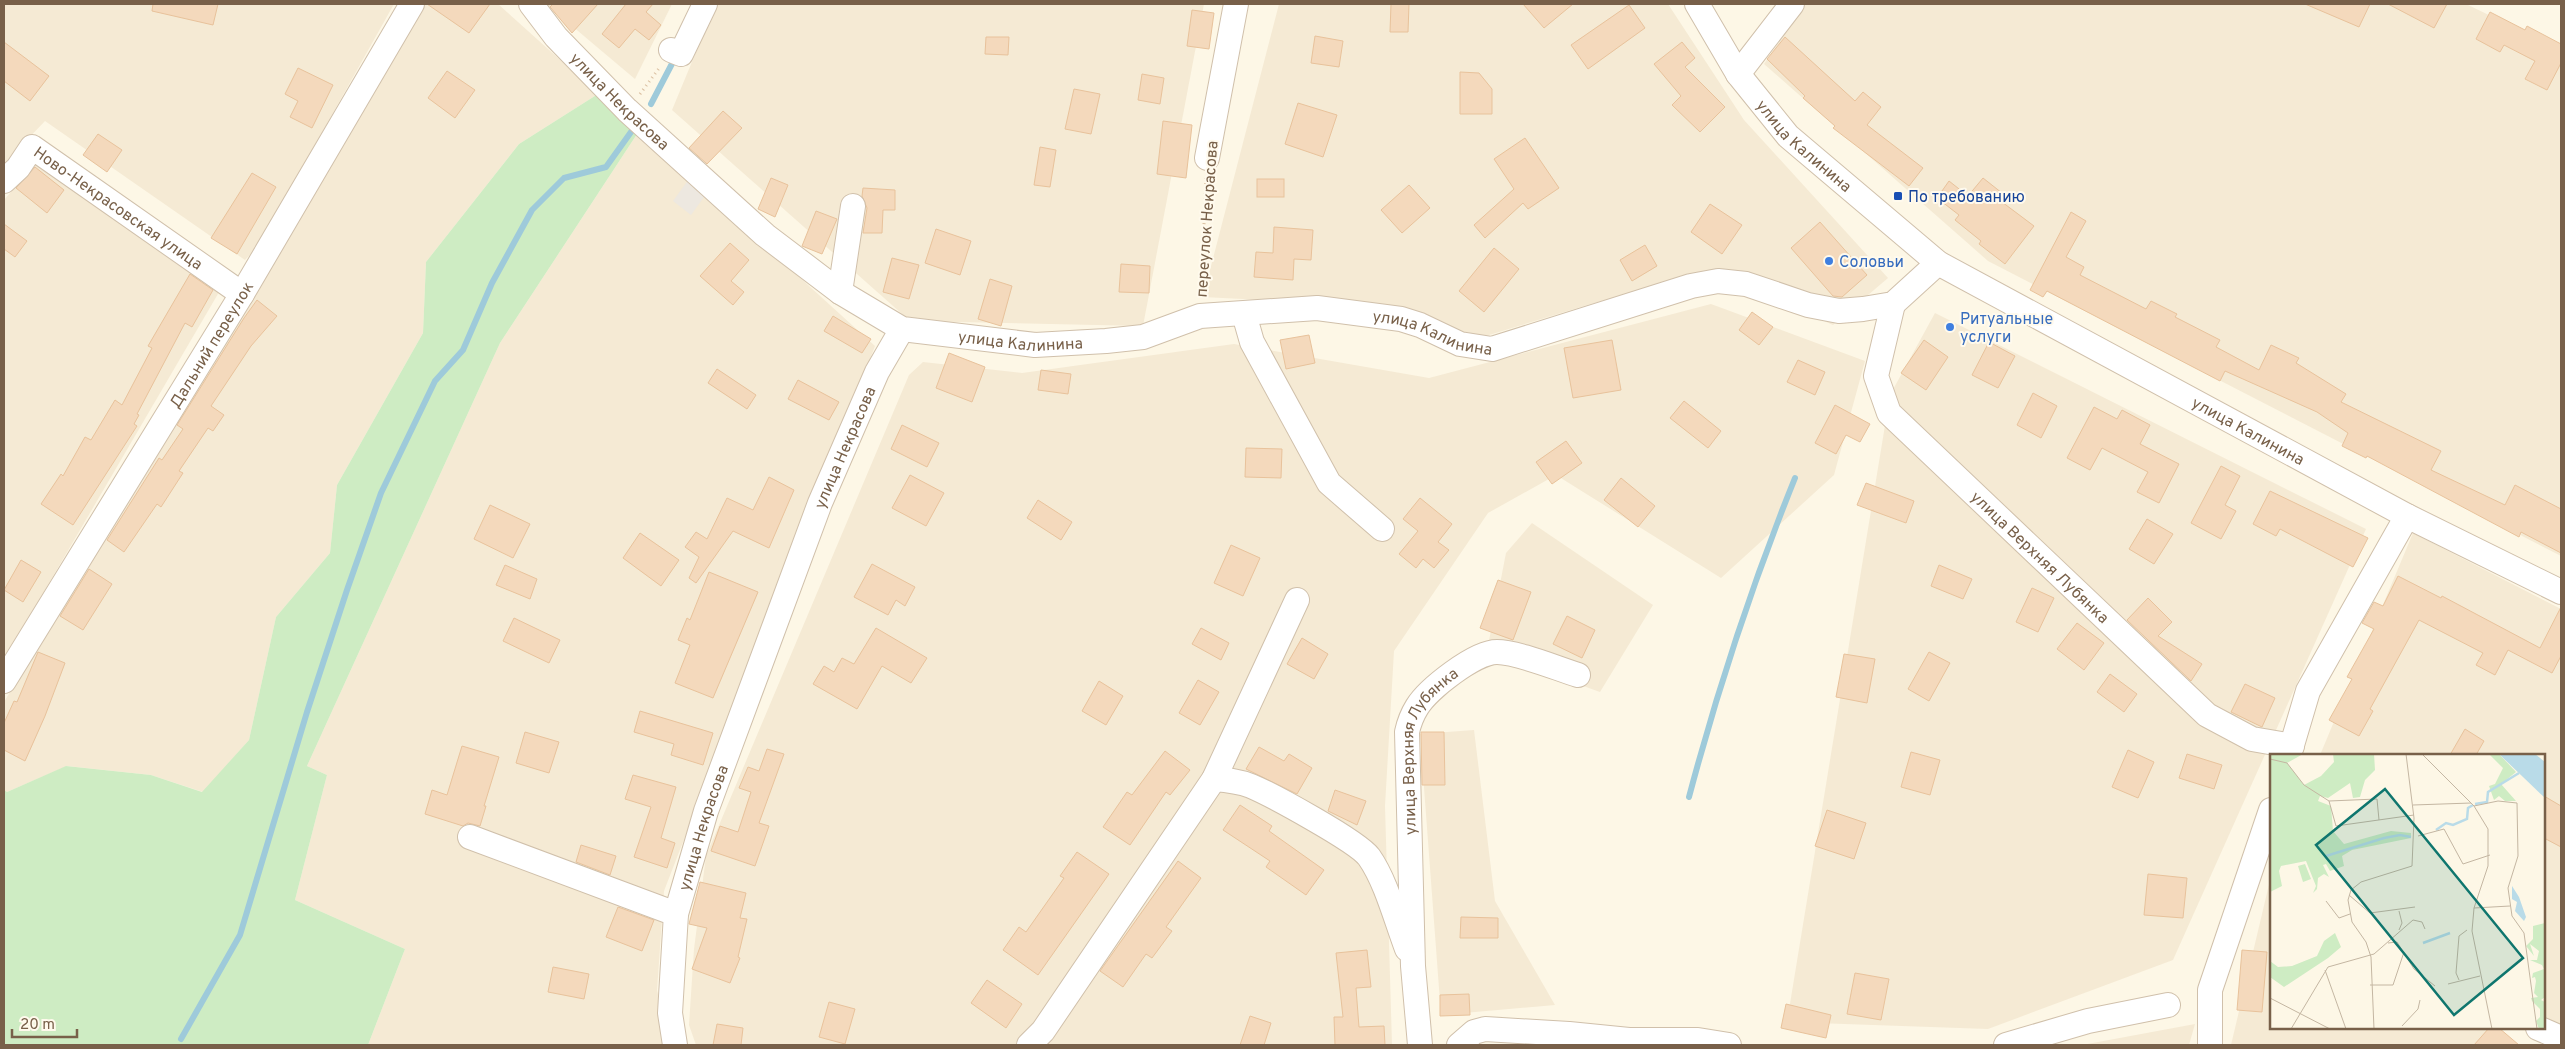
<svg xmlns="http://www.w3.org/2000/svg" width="2565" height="1049" font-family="Overpass,sans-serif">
  <rect width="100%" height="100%" fill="#fdf7e6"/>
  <!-- residential -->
  <g fill="#f5ead4">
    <polygon points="4,4 394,4 259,245 245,260 45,121 4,164"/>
    <polygon points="419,4 498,4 598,94 519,144 426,262 423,333 337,485 330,553 276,617 249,740 203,792 151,775 67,766 7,792 4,790 4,702 281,246"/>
    <polygon points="546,4 672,4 635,79"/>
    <polygon points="716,4 1204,4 1143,326 910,321 672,110"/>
    <polygon points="1279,4 1668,4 1744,120 1888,278 1833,325 1713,271 1594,303 1476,339 1380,306 1203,297"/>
    <polygon points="1804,4 2466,4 2561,50 2561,556 1988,261 1764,64"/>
    <polygon points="639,131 875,346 664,891 657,990 670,1045 368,1045 405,949 295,900 327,775 307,766 500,343"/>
    <polygon points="45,153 222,287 4,660 4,200"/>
    <polygon points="1711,304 1865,361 1834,475 1721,578 1556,475 1488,513 1394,651 1385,806 1392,1045 696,1045 689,1025 694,949 706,856 909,375 923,362 1022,373 1234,344 1429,378"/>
    <polygon points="1935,313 2366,529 2173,960 1988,1029 1787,1022 1890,395"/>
    <polygon points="1532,523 1653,605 1600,692 1487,651 1506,553"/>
    <polygon points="2413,533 2561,609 2561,1029 2544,1015 2544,755 2320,755"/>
    <polygon points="1474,730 1495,901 1555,1005 1441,1015 1420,734"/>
    <polygon points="2271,876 2271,1028 2494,1028 2516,1045 2231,1045"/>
    <polygon points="2195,1024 2189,1045 2082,1045"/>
  </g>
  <!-- industrial -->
  <polygon fill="#ede8e0" points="689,179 707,193 691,215 673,201"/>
  <!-- green -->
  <polygon fill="#ceecc3" points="598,94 639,131 500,343 307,766 327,775 295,900 405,949 368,1045 4,1045 4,790 7,792 66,766 151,775 202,792 249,740 276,617 330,553 337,485 423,333 426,262 519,144"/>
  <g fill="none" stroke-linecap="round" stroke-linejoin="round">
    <!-- stream -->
    <g stroke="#9ecada" stroke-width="6">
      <polyline points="651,104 676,56"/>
      <path d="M1689 797C1718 688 1753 582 1795 478"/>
      <polyline points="181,1039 240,935 307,712 347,590 381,493 435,381 463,350 492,283 532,210 564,178 606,167 636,125"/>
    </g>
  </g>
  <!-- building -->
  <g fill="#f4d9bc" stroke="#e8c29b">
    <polygon points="153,4 218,4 213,25 152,11"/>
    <polygon points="427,4 490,4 469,33"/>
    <polygon points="553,4 598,4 572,33 550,7"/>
    <polygon points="626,4 653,4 646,12 661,25 649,40 635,29 619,48 602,34"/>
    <polygon points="1391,4 1409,4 1408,32 1390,32"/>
    <polygon points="1523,4 1573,4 1544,28"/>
    <polygon points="2305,4 2370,4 2359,27"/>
    <polygon points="2388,4 2447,4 2434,28"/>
    <polygon points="1629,5 1645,28 1588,69 1571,45"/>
    <polygon points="1192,10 1214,13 1209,49 1187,46"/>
    <polygon points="2490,12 2525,30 2527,26 2561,44 2561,63 2547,90 2525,79 2535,61 2504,45 2500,52 2476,39"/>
    <polygon points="1315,36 1343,41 1339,67 1311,63"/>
    <polygon points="986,37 1009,37 1008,55 985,54"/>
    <polygon points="1785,37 1855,101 1863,92 1881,107 1867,125 1923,168 1909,186 1833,128 1835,126 1803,98 1805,96 1767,59"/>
    <polygon points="4,42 49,76 30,101 4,81"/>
    <polygon points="1682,42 1695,58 1685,67 1725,107 1700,132 1672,105 1681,96 1654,64"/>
    <polygon points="298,68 333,85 312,128 290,117 298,101 285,94"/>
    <polygon points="447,71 475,90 455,118 428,98"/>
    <polygon points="1460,72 1479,73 1492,89 1492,114 1460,114"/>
    <polygon points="1142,74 1164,78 1160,104 1138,100"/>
    <polygon points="1074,89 1100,94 1091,134 1065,129"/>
    <polygon points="1298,103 1337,115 1323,157 1285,144"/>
    <polygon points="723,111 742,128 707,164 689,148"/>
    <polygon points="1163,121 1192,125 1186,178 1157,174"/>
    <polygon points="98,134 122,150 107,172 83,155"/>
    <polygon points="1525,138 1559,188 1528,209 1523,203 1485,238 1474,225 1514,189 1494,159"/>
    <polygon points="1040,147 1056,150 1050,187 1034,185"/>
    <polygon points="35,167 64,190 47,213 16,188"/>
    <polygon points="252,173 276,187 237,254 211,238"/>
    <polygon points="771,178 788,185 775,217 758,209"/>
    <polygon points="1983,178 2002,193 1998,199 2034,226 2005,264 1979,244 1981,241 1955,220 1959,215 1937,198 1949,181 1968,196"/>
    <rect x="1257" y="179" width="27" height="18"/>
    <polygon points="1409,185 1430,208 1402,233 1381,210"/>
    <polygon points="863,188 895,190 895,210 883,210 882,233 863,233 867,208 862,196"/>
    <polygon points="1710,204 1742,225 1722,254 1691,232"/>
    <polygon points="816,211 837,219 822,254 802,246"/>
    <polygon points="2071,212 2086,221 2066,257 2084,267 2080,275 2146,309 2151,301 2177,314 2175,317 2220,340 2216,347 2259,370 2271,345 2299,358 2296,363 2346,394 2341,402 2441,451 2431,470 2505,505 2515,485 2561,509 2561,553 2521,532 2519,537 2367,456 2366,458 2342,446 2348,433 2317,412 2225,371 2220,381 2047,291 2043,297 2030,290"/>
    <polygon points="1820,222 1867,275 1842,297 1833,296 1791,248"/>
    <polygon points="4,224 27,241 15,257 4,249"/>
    <polygon points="1274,227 1313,230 1311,260 1294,259 1293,280 1254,277 1256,252 1273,253"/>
    <polygon points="936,229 971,241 960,275 925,263"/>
    <polygon points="730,243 749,260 731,281 744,292 733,305 700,276"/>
    <polygon points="1645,245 1657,266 1632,281 1620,260"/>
    <polygon points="1494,248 1519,269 1484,312 1459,291"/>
    <polygon points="892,258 919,265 909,299 883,292"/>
    <polygon points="1121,264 1150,266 1149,293 1119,292"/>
    <polygon points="190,274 213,290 192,327 185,323 137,414 139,415 134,424 137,426 73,525 41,504 61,474 63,476 85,437 91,440 115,400 122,405 152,348 148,346"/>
    <polygon points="990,279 1012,286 1001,326 978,319"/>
    <polygon points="257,300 277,316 251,346 211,406 224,415 213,431 208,428 179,471 183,473 161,507 157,504 124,552 107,540 159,458 162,460 183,429 177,425 244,318"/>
    <polygon points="1752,312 1773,327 1759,345 1739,330"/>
    <polygon points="833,316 871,339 862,353 824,331"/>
    <polygon points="1309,335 1315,363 1286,369 1280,340"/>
    <polygon points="1612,340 1621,390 1573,398 1564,348"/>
    <polygon points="1924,340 1948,357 1926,390 1901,373"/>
    <polygon points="1989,342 2015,356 1998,388 1972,375"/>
    <polygon points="949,353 985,367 972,402 936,388"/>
    <polygon points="1798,360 1825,372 1815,395 1787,382"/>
    <polygon points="717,369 756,395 747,409 708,383"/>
    <polygon points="1041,370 1071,374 1068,394 1038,390"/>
    <polygon points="798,380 839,402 829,420 788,399"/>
    <polygon points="2033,393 2057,406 2041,438 2017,425"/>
    <polygon points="1684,401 1721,431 1708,448 1670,418"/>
    <polygon points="1835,405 1870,424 1860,442 1846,435 1836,454 1815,443"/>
    <polygon points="2094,407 2117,419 2122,410 2150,425 2140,444 2179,464 2159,503 2137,492 2148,472 2102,448 2090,470 2067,458"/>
    <polygon points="902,425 939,443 927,467 891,449"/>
    <polygon points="1566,441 1582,463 1552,484 1536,462"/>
    <polygon points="1246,448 1282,449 1281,478 1245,477"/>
    <polygon points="2221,466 2240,476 2225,505 2236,511 2221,539 2191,523"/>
    <polygon points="910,475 944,493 926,526 892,508"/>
    <polygon points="769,477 794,490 769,548 733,531 696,583 689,578 699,557 685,547 696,532 707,539 727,498 753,510"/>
    <polygon points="1621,478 1655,506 1638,527 1604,500"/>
    <polygon points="1866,483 1914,501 1906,523 1857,505"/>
    <polygon points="2270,491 2368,538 2353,567 2280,529 2276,536 2253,524"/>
    <polygon points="1420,498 1452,524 1438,542 1449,550 1434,568 1423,559 1416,568 1399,554 1418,531 1403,519"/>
    <polygon points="1038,500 1072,522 1061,540 1027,518"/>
    <polygon points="490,505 530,524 513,558 474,539"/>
    <polygon points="2147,519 2173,534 2154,564 2129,549"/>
    <polygon points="640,533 679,560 661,586 623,558"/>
    <polygon points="1231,545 1260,558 1243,596 1214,583"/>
    <polygon points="21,560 41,572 23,602 4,590"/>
    <polygon points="872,564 915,587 905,606 896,600 888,615 854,597"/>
    <polygon points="505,565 537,579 530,599 496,585"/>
    <polygon points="1939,565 1972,579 1963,599 1931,586"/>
    <polygon points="89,569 112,584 83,630 60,616"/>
    <polygon points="709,572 758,592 713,698 675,683 690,645 678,640 687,618 690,620"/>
    <polygon points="2398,576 2441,598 2442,596 2540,648 2561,607 2561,656 2552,673 2508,650 2495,675 2476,665 2483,653 2419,620 2370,709 2373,711 2359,736 2329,720 2352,679 2347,677 2374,629 2362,623 2374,602 2383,606"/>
    <polygon points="1498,580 1531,592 1513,640 1480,628"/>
    <polygon points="2032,588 2054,598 2038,632 2016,622"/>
    <polygon points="2148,598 2172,622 2158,636 2202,664 2191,681 2127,620"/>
    <polygon points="1567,616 1595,630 1582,658 1553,644"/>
    <polygon points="514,618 560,640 549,663 503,641"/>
    <polygon points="2077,623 2104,643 2084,670 2057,649"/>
    <polygon points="876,628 927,658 911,683 882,666 857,709 813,684 824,666 834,672 842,658 854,664"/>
    <polygon points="1201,628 1229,643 1221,660 1192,644"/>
    <polygon points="1302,638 1328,654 1314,679 1287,664"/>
    <polygon points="38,652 65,663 45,716 25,761 4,750 4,723 14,701 17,702"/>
    <polygon points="1929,652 1950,663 1929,701 1908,689"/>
    <polygon points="1844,654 1875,659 1867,703 1836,697"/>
    <polygon points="2110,674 2137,694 2124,712 2097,692"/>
    <polygon points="1198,680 1219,692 1200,725 1179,713"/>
    <polygon points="1099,681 1123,696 1106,725 1082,711"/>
    <polygon points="2245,684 2275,698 2262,727 2231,712"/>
    <polygon points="640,711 713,733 703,765 671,755 674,744 634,732"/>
    <polygon points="2465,729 2484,741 2476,755 2450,755"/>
    <polygon points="525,732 559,742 549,773 516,763"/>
    <polygon points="1421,732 1444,732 1445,785 1422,785"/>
    <polygon points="462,746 499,757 484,806 486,806 480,826 468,823 463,826 425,814 432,790 447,795"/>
    <polygon points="1259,747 1284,761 1289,754 1312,768 1297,794 1246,769"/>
    <polygon points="767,749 784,754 759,823 769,826 755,866 711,851 720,826 738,832 751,792 739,788 748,767 759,771"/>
    <polygon points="2128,750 2154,762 2138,798 2112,787"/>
    <polygon points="1165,751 1190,770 1170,795 1166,792 1130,845 1103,827 1127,792 1132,795"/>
    <polygon points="1911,752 1940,760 1930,795 1901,787"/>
    <polygon points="2187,754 2222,765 2214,789 2179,778"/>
    <polygon points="633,775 676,787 661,838 675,843 667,868 634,857 651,807 625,799"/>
    <polygon points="1335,790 1366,801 1357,825 1328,811"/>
    <polygon points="2544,796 2561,806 2561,847 2544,838"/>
    <polygon points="1240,805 1272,826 1269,831 1324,870 1306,895 1266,867 1270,861 1223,830"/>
    <polygon points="1827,810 1866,823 1854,859 1815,846"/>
    <polygon points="581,845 616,856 610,875 576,862"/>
    <polygon points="1077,852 1109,874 1038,975 1003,950 1019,927 1026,932 1064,878 1060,876"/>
    <polygon points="1178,861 1201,878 1166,927 1172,931 1152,958 1146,954 1123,987 1100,971"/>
    <polygon points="2148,874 2187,878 2183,918 2144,915"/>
    <polygon points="700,882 746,893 740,918 747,919 738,957 740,958 730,983 692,969 707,928 689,924"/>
    <polygon points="618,907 654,920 642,951 606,937"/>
    <polygon points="1461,917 1498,918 1498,938 1460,938"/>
    <polygon points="1367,950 1371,987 1356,988 1359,1027 1384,1026 1385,1045 1335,1045 1334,1017 1343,1017 1336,953"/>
    <polygon points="2242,950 2267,952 2262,1012 2237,1010"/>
    <polygon points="553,967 589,974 584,999 548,992"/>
    <polygon points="1855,973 1889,979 1881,1020 1847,1014"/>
    <polygon points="987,980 1022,1004 1006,1028 971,1003"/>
    <polygon points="1469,994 1470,1015 1440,1016 1440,995"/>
    <polygon points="829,1002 855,1009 845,1044 819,1037"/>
    <polygon points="1786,1004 1831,1015 1826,1038 1781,1028"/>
    <polygon points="1250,1016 1271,1023 1264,1045 1240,1045"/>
    <polygon points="717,1024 743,1028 741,1045 713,1045"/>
    <polygon points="2489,1028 2499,1028 2519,1045 2474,1045"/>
  </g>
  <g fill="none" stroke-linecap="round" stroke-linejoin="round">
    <defs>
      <g id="minor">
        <path id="s1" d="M531 4 556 37 627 110 765 235 840 292 902 329 1035 345 1106 341 1143 337 1200 316 1317 308 1401 319 1420 325 1460 344 1492 349 1691 286 1718 281 1746 284 1808 305 1839 311 1863 309 1893 304 1938 263"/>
        <path id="s2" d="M1697 4 1738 74 1788 136 1938 263 2407 516 2561 592"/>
        <polyline points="671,50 681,54 705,4"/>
        <polyline points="1738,74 1792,4"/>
        <polyline points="1207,158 1236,4"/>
        <path id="s3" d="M4 181 18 168 32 147 242 294"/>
        <polyline points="840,292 853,206"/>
        <path id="s4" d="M1893 304 1876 376 1889 413 2207 715 2252 739 2292 746"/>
        <polyline points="1244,314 1252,342 1329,483 1382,529"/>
        <path id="s5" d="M4 681 242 294 412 4"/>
        <polyline points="2289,755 2308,691 2407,516"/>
        <path d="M1214 779C1227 780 1239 781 1251 786 1272 795 1357 841 1369 857 1386 881 1396 920 1407 949"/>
        <polyline points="470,837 676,914"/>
        <polyline points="2538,1028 2561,1038"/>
        <path id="s6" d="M675 1045 670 1013 676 914 706 811 820 503 877 372 902 329"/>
        <polyline points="1029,1045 1043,1031 1214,779 1297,600"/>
        <path id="s7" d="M1420 1045 1413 966 1407 732C1409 723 1412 715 1417 707 1428 689 1475 652 1497 652 1518 652 1558 669 1578 675"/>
        <polyline points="1459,1045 1474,1032 1485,1029 1569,1034 1629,1040 1698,1040 1729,1045"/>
        <polyline points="2006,1045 2088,1021 2168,1005"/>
        <polyline points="2210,1045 2210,990 2271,810"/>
      </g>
    </defs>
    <!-- minor casing -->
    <use href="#minor" stroke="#d0c0ab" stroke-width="26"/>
    <!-- path -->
    <g stroke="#d9bd9e" stroke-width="3" stroke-dasharray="1 4" stroke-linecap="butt">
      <polyline points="640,94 660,67"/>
      <polyline points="1201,294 1206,178"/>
    </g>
    <!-- minor -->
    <use href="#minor" stroke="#fff" stroke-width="24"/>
  </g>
  <!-- markers -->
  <rect fill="#1a4fb4" stroke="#fffaed" stroke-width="2" x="1893" y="191" width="10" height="10" rx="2.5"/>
  <g fill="#3f7fe0" stroke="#fffaed" stroke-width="2">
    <circle cx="1829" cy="261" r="5"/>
    <circle cx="1950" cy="327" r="5"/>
  </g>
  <g text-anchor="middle" stroke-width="4" stroke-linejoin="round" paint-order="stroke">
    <!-- street labels -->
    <g font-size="16" fill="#786049" stroke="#fffaed">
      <text dy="6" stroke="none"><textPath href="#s1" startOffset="132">улица Некрасова</textPath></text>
      <text dy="6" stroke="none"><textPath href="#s2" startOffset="179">улица Калинина</textPath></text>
      <text dy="6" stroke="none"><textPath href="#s3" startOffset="150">Ново-Некрасовская улица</textPath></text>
      <text transform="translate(1206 219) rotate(-86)" y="6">переулок Некрасова</text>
      <text dy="6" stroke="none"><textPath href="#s1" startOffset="1035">улица Калинина</textPath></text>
      <text dy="6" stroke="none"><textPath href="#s1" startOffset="615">улица Калинина</textPath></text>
      <text dy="6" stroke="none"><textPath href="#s5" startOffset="395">Дальний переулок</textPath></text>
      <text dy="6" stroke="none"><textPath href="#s2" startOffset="710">улица Калинина</textPath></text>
      <text dy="6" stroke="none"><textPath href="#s6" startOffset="628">улица Некрасова</textPath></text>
      <text dy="6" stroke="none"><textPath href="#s4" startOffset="322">улица Верхняя Лубянка</textPath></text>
      <text dy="6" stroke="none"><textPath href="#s7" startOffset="302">улица Верхняя Лубянка</textPath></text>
      <text dy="6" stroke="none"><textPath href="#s6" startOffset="222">улица Некрасова</textPath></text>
    </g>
    <!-- transit labels -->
    <g font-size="16" fill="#164399" stroke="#fffaed" text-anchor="start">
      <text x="1908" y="202">По требованию</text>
    </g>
    <!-- shop labels -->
    <g font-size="16" fill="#366cbe" stroke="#fffaed" text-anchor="start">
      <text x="1839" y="267">Соловьи</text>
      <text x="1960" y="324">Ритуальные<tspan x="1960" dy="18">услуги</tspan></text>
    </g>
  </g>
  <!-- overview -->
  <g transform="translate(2270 754)">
    <rect width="275" height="275" fill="#fdf7e6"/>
    <path d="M0 0H33L17 9 34 31 51 22 64 8 63 0H104L105 16 95 26 90 43 83 44 80 29 58 44 50 42 48 47 61 52 63 77 74 90 121 77 141 79V84L82 96 72 102 74 112 60 117 56 110 53 111 59 123 54 120 48 124 47 135 43 139 46 132 36 107 11 112 9 117 12 132 0 138ZM219 0H229L246 18 231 30 246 47H235L229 42 224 46 219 32 225 30 233 14ZM35 110 41 125 33 128 28 112ZM275 169V243L271 246 275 248V275H269L266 267 270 263V255L262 247 261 244 268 243 264 239 266 227 265 223 262 224 263 219 274 215 272 211 260 206H267L269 197 260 190 264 202 256 192 263 185V172ZM65 179 71 193 58 204 14 233 0 223V207L8 213 22 212 47 202 54 187Z" fill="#ceecc3"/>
    <path d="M229 0H265L275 8V44ZM242 132 249 143 256 163 254 167 245 157 247 148 242 145Z" fill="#b9dbe8"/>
    <path fill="none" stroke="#b9dbe8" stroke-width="2.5" d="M205 50 217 48 218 38 249 19M166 76 176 69 183 71 197 65 198 54 203 51M56 102 114 84 130 81 141 83M153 189 180 179"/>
    <path fill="none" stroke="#c4b6a2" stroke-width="1" d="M152 0 204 52 218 75V112L204 154 202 177 222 275M0 5 17 9 34 31 59 47 107 45 109 66M59 47 66 72 144 61M143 51 201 49M204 52 228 47 247 49 248 102 238 134 242 162 254 179 267 275M148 82 174 75 193 110 220 101M79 141 100 159 145 153M56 147 69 164 80 160M204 154 240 152M129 157 132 169 129 176M118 189 127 188 144 215 165 232M55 216 76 275M189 226 186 219 189 182 197 176M178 230 210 222M100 231H123L134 198M0 244 60 275M132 272 148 255 150 246M21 275 58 213 104 200 143 166 152 168 155 175M104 275 101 203 96 188 82 168 78 146 81 136 91 128 142 112 144 64 136 0"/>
    <path fill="#0f766e" fill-opacity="0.15" stroke="#0f766e" stroke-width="2.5" d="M115 35 253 204 184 261 46 91Z"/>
    <rect width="275" height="275" fill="none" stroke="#786049" stroke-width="2.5"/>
  </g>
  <!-- border -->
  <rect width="2565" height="1049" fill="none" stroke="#786049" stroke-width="10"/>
  <!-- scale -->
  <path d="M12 1029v8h65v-8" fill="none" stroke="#786049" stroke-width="2.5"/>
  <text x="20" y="1029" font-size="15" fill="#786049" stroke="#fffaed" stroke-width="4" paint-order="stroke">20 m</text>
</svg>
